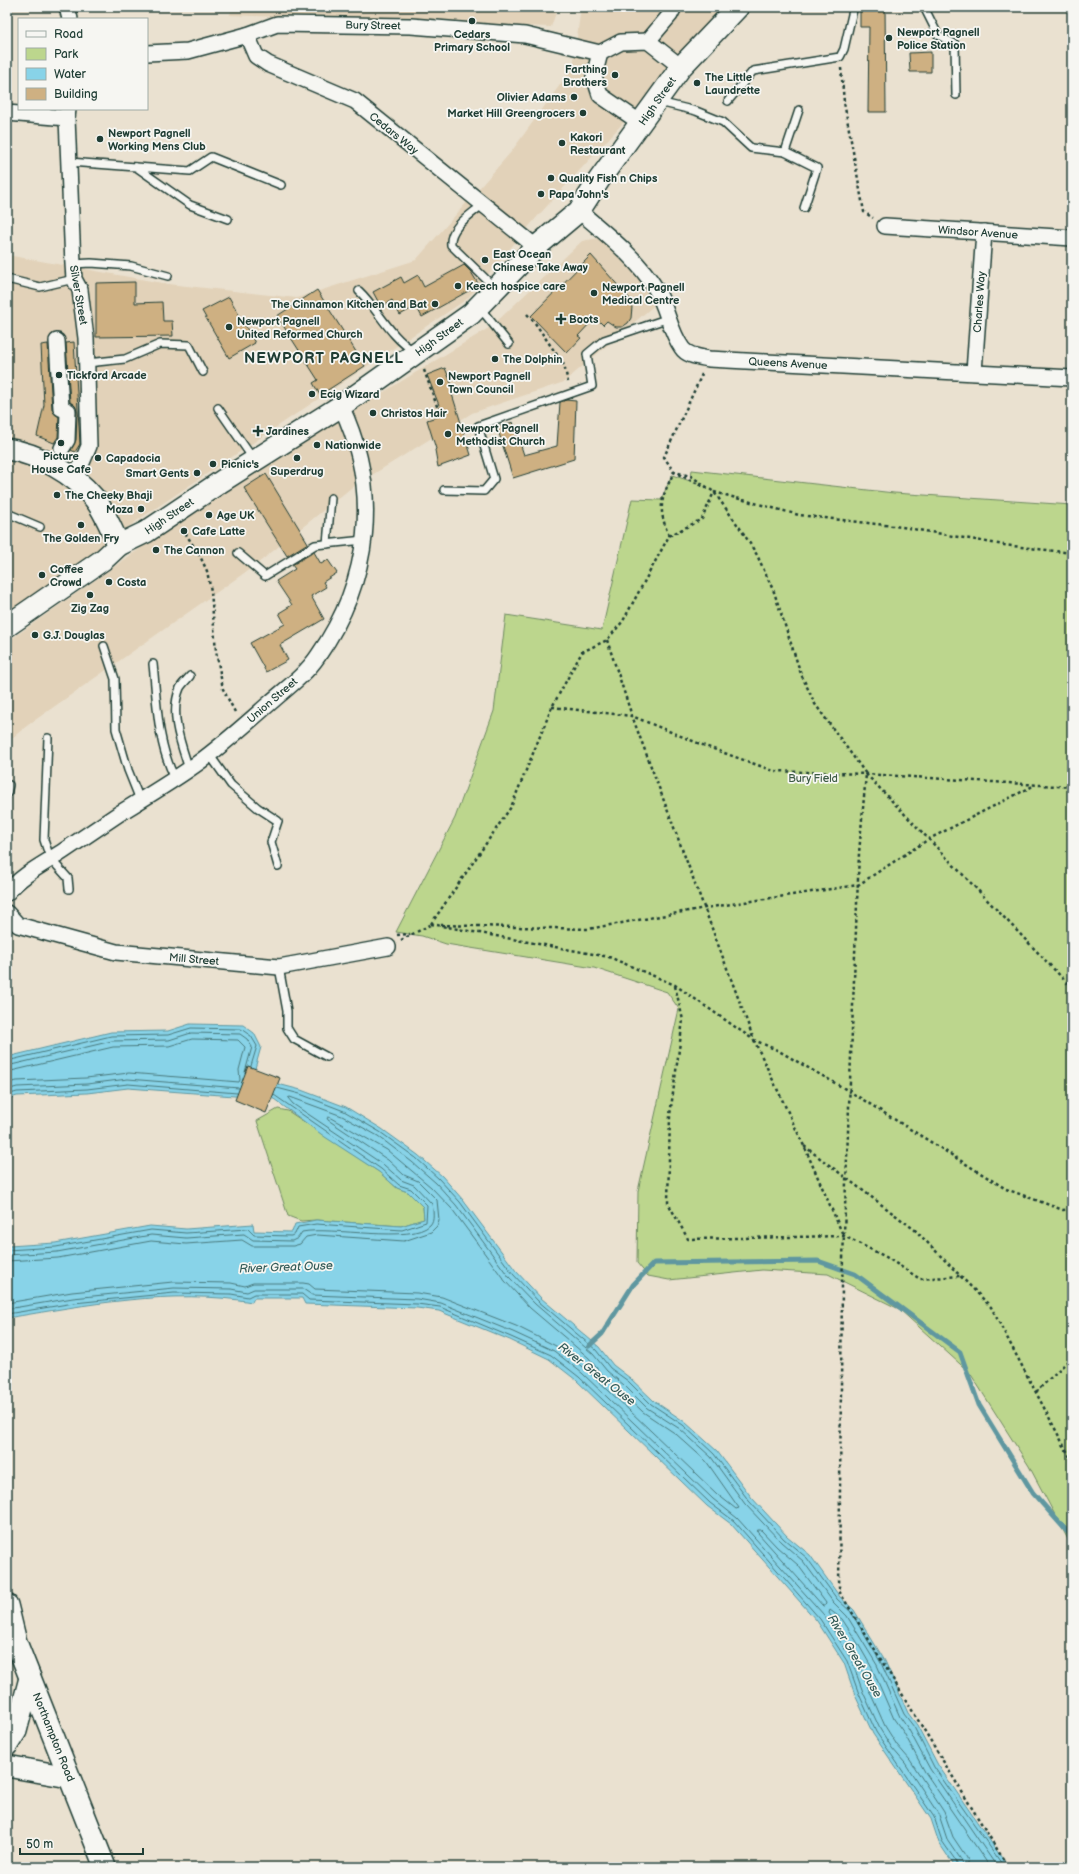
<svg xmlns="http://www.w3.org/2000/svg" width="1079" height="1874" font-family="'Balsamiq Sans',sans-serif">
  <rect width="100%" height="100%" fill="#eae1d0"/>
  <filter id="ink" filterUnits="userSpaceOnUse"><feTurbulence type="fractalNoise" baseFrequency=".025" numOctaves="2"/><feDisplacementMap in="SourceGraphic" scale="8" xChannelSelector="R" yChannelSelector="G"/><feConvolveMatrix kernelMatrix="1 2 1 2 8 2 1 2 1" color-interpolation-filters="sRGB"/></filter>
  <g filter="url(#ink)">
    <!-- built -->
    <g fill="#e2d2b9">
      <polygon points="232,7 558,7 551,27 230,15"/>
      <polygon points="581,7 652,7 658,13 662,7 729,7 537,217 467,299 138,520 7,615 7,255 168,284 297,298 416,260 511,152 573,67"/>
      <polygon points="599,238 626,260 657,303 564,382 472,413 351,488 257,564 28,725 7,742 7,642 168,529 323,429 492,326 582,241"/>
    </g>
    <!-- green -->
    <g fill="#bcd68d" stroke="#6e8a60">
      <polygon points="692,470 894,493 1072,505 1072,1547 1029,1466 970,1373 899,1309 828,1274 762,1270 669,1280 648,1276 637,1263 638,1191 679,1009 667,992 594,968 446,944 422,936 396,932 455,818 494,711 506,615 602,630 632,499 661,500 672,475 690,481"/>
      <polygon points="278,1109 288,1111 379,1172 397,1188 408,1192 423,1207 424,1219 401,1226 316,1220 301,1221 288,1216 257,1121"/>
    </g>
    <!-- water -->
    <path fill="#88d3e8" stroke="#5e97a0" d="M190 1024 243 1025 254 1033 261 1047 254 1072 274 1083 301 1090 346 1107 382 1129 418 1155 442 1176 463 1200 516 1271 541 1298 599 1347 613 1365 630 1378 654 1401 685 1422 717 1451 752 1498 787 1536 810 1555 840 1597 854 1610 885 1661 908 1713 917 1725 938 1765 1008 1867H955L939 1843 931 1819 873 1734 855 1695 844 1663 817 1621 731 1524 707 1506 576 1380 549 1359 510 1340 439 1311 417 1308 305 1304 302 1298H254L252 1302C173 1288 85 1305 7 1318V1247L9 1246 55 1243 150 1226 186 1229 253 1224 254 1231 292 1232 295 1224 316 1220 401 1226 424 1219 423 1207 408 1192 397 1188 379 1172 325 1137 274 1099 128 1088 87 1093 17 1096 7 1099V1057L111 1032 168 1031Z"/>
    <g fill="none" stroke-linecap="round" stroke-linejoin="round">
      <!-- shore -->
      <g stroke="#49797c" stroke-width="1">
        <polyline points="7,1061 111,1036 168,1035 191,1028 241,1029 251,1036 257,1046 251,1066"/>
        <polyline points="7,1066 112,1041 169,1040 191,1033 240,1034 247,1039 252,1047 245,1072"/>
        <polyline points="7,1072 113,1047 169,1046 192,1039 238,1040 245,1047 239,1070 240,1080 239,1082 129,1073 86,1078 17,1081 7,1083"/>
        <polyline points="277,1088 300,1094 344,1111 380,1132 416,1158 439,1179 460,1202 513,1274 538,1301 596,1350 610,1368 628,1381 651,1404 683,1425 714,1454 749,1501 784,1539 807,1558 837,1599 851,1612 881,1663 904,1714 914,1727 934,1767 1004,1867"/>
        <polyline points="7,1090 17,1087 87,1084 128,1079 239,1088"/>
        <polyline points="7,1095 17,1092 87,1089 128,1084 237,1093"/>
        <polyline points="7,1250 56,1247 151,1230 186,1233 248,1229 254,1235 291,1236 295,1234 298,1227 316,1224 402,1230 426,1222 427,1205 411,1189 399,1185 381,1169 274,1095"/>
        <path d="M7 1255 57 1252 151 1235 186 1238 244 1234 253 1240 292 1241 298 1238 302 1232C331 1226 412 1244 430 1225 435 1220 433 1210 432 1204L414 1185 401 1180 384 1165 293 1104 288 1098 290 1097 342 1116 378 1136 412 1162 436 1183 456 1205 509 1277 535 1304 593 1354 607 1371 624 1385 647 1408 680 1429 711 1457 745 1504 781 1542 803 1561 833 1602 847 1616 877 1665 900 1717 909 1730 930 1769 997 1867"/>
        <polyline points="7,1261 58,1258 151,1241 186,1244 242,1240 252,1246 293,1246 300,1244 306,1237 317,1235 404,1241 431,1232 437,1226 439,1220 437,1200 418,1181 404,1175 388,1160 328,1120 327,1118 329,1117 387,1150 431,1187 452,1209 505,1281 530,1308 589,1358 602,1375 620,1390 643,1412 676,1434 706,1461 739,1508 736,1509 717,1494 586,1369 556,1346 516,1326 442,1297 417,1293 315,1289 309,1284 303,1283 253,1283 245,1286 231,1283 173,1282 72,1292 7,1303"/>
        <polyline points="7,1309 73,1298 174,1288 231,1289 247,1292 254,1289 303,1289 312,1295 417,1299 441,1303 513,1332 554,1351 582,1373 713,1499 737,1518 824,1615 851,1659 863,1692 880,1729 892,1748 905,1763 939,1815 947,1839 962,1861 963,1867"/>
        <polyline points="7,1314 74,1303 174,1293 231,1294 248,1297 254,1294 302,1294 309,1300 417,1304 440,1307 511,1337 551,1355 579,1377 710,1503 734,1521 820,1619 847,1661 859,1694 876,1732 934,1817 942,1841 956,1861 958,1867"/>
        <polygon points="758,1530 761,1530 777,1547 798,1565 826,1603 825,1606 823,1606 758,1533"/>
        <polyline points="969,1867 967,1858 953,1837 944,1812 910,1760 897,1745 885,1726 869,1690 857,1656 829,1613 830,1610 842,1619 857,1642 872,1668 894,1719 904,1733 925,1772 990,1867"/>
      </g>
      <!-- stream -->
      <polyline stroke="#5e97a0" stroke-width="5" points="589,1346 602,1334 633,1285 654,1263 818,1261 855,1274 960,1352 979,1405 1033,1493 1072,1537"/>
    </g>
    <!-- building -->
    <g fill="#ceb082" stroke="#1f3d34">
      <polygon points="867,7 885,7 886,112 868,112 869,27 860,27 860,10 867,9"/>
      <polygon points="931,52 931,72 910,72 909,53"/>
      <polygon points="591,255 630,299 627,302 632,307 631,318 628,323 622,327 616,327 607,321 603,325 597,319 595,322 592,321 578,336 581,338 567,353 531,316"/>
      <polygon points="464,265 471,272 479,285 422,317 416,306 400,315 392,300 381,307 373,292 401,277 404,283 418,275 424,287"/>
      <polygon points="135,282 135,303 162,302 163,321 172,321 173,336 96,337 96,283"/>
      <polygon points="317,290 365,366 320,395 313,383 318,380 277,316"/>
      <polygon points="229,297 255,343 229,358 202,311"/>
      <polygon points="74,342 80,444 75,452 71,450 76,440 77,411 75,406 70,402 66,343"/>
      <polygon points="48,344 52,409 54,413 59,417 58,437 54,443 37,436 44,405 41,345"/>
      <polygon points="445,368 454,390 451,391 471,455 438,467 435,450 436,449 427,420 443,415 427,375"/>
      <polygon points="566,400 576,401 574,459 513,478 497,427 513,422 524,455 557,446 560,402"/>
      <polygon points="266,474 308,543 287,556 244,488"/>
      <polygon points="314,552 321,564 328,560 337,573 323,582 326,587 311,596 324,619 280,645 288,660 266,672 250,643 285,624 279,613 292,605 276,581 295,569 292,565"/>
      <polygon points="248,1066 280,1078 266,1113 235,1100"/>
    </g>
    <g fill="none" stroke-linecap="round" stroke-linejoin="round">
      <defs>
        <g id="lane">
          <polyline points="924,7 938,35 955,44 956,95"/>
          <polyline points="728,101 753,71 840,57 844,49 853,10 855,7"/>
          <polyline points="659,102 696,111 723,122 751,148 785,152 817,168 804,208"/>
          <polyline points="785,152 799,110"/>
          <polyline points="69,162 190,171 211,157 281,185"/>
          <polyline points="136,167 190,205 228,219"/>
          <path d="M483 204C471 215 449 227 451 245L494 287"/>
          <polyline points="73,264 91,263 131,266 168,276"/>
          <polyline points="7,279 40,287 74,279"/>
          <path d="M359 291C378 309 390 337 414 351"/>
          <polyline points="480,308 509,344"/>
          <polyline points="87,363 125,359 160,344 189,345 203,372"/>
          <polyline points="218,408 254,460"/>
          <polyline points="444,490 484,491 494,479 478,426 592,386 587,354 604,340 669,318"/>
          <polyline points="7,513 40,527"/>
          <polyline points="327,544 331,498"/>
          <polyline points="238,553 265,576 315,545 364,540"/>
          <polyline points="104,646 115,679 116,729 128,770 140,800"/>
          <path d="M153 664C157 701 157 744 175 778"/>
          <polyline points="48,738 44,840 50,858 68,878 69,889"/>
          <polyline points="209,754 231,785 258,808 278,821 271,842 278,866"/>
          <path d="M189 769C181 744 169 714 180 688 182 684 187 680 190 676"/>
          <polyline points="7,794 9,785"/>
          <polyline points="279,967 287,1011 287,1028 294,1039 327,1057"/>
        </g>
        <g id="street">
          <polyline points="67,7 70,19"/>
          <polyline points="247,35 256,56 268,64 355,101 536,247"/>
          <polyline points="648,41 670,15 674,7"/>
          <polyline points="147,53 188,51 247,35 277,24 411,26 525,35 600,53 621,42 648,41 681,67"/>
          <polyline points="600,53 594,76 600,95 641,123"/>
          <polyline points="68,109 67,118 73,264 74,279 80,290 86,338 89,446 75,479"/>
          <polyline points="7,113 67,118"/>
          <path d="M579 211C606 234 637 258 656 289 667 307 669 330 682 348 687 356 700 357 709 359L1072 378"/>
          <polyline points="885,226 1072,238"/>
          <polyline points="57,341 61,408 68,411 67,440 62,448"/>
          <polyline points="974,372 984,232"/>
          <path d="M7 893C22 874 46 863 65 850 83 838 102 825 120 813 146 797 173 781 198 763 223 745 247 723 271 702 287 688 306 674 318 656 371 580 381 490 341 406"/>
          <polyline points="7,913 18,925 116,952 279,967 388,947"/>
        </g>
        <g id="secondary">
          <path d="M7 449C39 454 73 473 94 498 104 510 112 531 119 545"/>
          <polyline points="7,626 104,559 119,545 146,532 222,481 341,406 471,314 536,247 579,211 599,180 681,67 738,7"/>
          <polyline points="7,1605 16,1642 105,1867"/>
          <polyline points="7,1745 16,1731 30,1678"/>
          <polyline points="7,1766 69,1777"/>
        </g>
      </defs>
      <!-- lane casing -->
      <use href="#lane" stroke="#1f3d34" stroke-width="10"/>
      <!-- street casing -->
      <use href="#street" stroke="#1f3d34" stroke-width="18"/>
      <!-- secondary casing -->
      <use href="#secondary" stroke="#1f3d34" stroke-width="24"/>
      <!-- path -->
      <g stroke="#1f3d34" stroke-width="2.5" stroke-dasharray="3 3" stroke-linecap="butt">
        <polyline points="841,68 844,102 864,212 873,218"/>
        <polyline points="527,314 535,323 564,365 568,382"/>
        <polyline points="424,370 438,409 439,416"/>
        <polyline points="702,374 664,457 674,472 691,476 714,492 742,531 757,555 774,592 801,674 815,704 866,774 859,853 842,1284 839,1591 1008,1867"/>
        <polyline points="714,492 799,515 902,527 1004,545 1072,553"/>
        <polyline points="182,528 200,556 207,571 211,591 216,651 223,689 236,714"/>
        <path d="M669 536C657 507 661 499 674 472L708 489"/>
        <polyline points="607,640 632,716 754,1040 804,1146 843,1235"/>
        <polyline points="552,707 632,716 705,746 774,771 866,774 1072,787"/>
        <polyline points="866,774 1072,988"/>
        <polyline points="431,924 609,957 675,985 754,1040 777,1050 849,1091 1006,1189 1063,1210 1072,1209"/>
        <polyline points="431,924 511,807 552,707 582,652 607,640 623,621 669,536 702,519 714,492"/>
        <polyline points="441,925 588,929 705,908 858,885 929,839 1035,785"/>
        <polyline points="397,935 410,934"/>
        <polyline points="401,940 432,924"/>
        <polyline points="675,986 683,1020 670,1115 668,1203 688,1239 844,1236 886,1257 920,1279 960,1276"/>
        <polyline points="804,1146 915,1230 991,1307 1072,1461"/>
        <polyline points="1036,1392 1072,1357"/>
      </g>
      <!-- lane -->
      <use href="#lane" stroke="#f6f6f2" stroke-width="7"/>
      <!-- street -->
      <use href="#street" stroke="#f6f6f2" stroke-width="15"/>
      <!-- secondary -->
      <use href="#secondary" stroke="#f6f6f2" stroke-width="21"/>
    </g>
  </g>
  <!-- markers -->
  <g fill="#1f3d34" stroke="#f6f6f2" stroke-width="1.5">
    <circle cx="472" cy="21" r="4"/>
    <circle cx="889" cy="38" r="4"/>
    <circle cx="615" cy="75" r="4"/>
    <circle cx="697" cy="83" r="4"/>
    <circle cx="574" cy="97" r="4"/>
    <circle cx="583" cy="113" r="4"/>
    <circle cx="100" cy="139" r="4"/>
    <circle cx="562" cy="143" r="4"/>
    <circle cx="551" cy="178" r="4"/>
    <circle cx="541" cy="194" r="4"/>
    <circle cx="485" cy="260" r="4"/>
    <circle cx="458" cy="286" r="4"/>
    <circle cx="594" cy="293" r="4"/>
    <circle cx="435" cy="304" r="4"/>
    <path d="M559 313h4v4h4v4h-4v4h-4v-4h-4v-4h4z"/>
    <circle cx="229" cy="327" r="4"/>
    <circle cx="495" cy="359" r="4"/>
    <circle cx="59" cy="375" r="4"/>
    <circle cx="440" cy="382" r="4"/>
    <circle cx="312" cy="394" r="4"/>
    <circle cx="373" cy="413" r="4"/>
    <path d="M256 425h4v4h4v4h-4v4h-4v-4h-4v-4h4z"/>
    <circle cx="448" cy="434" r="4"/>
    <circle cx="61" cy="443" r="4"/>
    <circle cx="317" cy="445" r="4"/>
    <circle cx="98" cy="458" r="4"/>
    <circle cx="297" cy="458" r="4"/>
    <circle cx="213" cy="464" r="4"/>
    <circle cx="197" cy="473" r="4"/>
    <circle cx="57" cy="495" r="4"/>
    <circle cx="141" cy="509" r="4"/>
    <circle cx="209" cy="515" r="4"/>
    <circle cx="81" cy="525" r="4"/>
    <circle cx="184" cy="531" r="4"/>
    <circle cx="156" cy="550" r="4"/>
    <circle cx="42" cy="575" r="4"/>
    <circle cx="109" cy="582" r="4"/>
    <circle cx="90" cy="595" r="4"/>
    <circle cx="35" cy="635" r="4"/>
  </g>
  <g text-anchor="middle" stroke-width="3.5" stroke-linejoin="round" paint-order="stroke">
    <!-- street labels -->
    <g font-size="11" fill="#1f3d34" stroke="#f6f6f2">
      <text transform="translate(373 25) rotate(1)" y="4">Bury Street</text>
      <text transform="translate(657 101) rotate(-55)" y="4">High Street</text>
      <text transform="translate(394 133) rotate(39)" y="4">Cedars Way</text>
      <text transform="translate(978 232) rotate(4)" y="4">Windsor Avenue</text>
      <text transform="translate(79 295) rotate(80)" y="4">Silver Street</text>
      <text transform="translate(979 302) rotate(-86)" y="4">Charles Way</text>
      <text transform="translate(439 337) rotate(-36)" y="4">High Street</text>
      <text transform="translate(788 363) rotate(3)" y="4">Queens Avenue</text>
      <text transform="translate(169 516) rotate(-34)" y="4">High Street</text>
      <text transform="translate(272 700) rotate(-41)" y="4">Union Street</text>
      <text transform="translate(194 959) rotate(5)" y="4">Mill Street</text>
      <text transform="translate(54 1737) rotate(68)" y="4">Northampton Road</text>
    </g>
    <!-- poi labels -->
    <g font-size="11" font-weight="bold" fill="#1f3d34" stroke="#f6f6f2" text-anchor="start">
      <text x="897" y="36">Newport Pagnell<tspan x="897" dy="13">Police Station</tspan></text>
      <text x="472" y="38" text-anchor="middle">Cedars<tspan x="472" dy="13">Primary School</tspan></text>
      <text x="607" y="73" text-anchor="end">Farthing<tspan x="607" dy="13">Brothers</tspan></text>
      <text x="705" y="81">The Little<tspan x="705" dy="13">Laundrette</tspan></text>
      <text x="566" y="101" text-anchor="end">Olivier Adams</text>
      <text x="575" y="117" text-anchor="end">Market Hill Greengrocers</text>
      <text x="108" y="137">Newport Pagnell<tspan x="108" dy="13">Working Mens Club</tspan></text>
      <text x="570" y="141">Kakori<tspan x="570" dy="13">Restaurant</tspan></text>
      <text x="559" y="182">Quality Fish n Chips</text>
      <text x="549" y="198">Papa John's</text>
      <text x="493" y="258">East Ocean<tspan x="493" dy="13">Chinese Take Away</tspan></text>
      <text x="466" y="290">Keech hospice care</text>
      <text x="602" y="291">Newport Pagnell<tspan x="602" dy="13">Medical Centre</tspan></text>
      <text x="427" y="308" text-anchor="end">The Cinnamon Kitchen and Bat</text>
      <text x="569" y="323">Boots</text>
      <text x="237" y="325">Newport Pagnell<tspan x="237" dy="13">United Reformed Church</tspan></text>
      <text x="503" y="363">The Dolphin</text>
      <text x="67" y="379">Tickford Arcade</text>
      <text x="448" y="380">Newport Pagnell<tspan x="448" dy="13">Town Council</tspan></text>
      <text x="320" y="398">Ecig Wizard</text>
      <text x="381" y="417">Christos Hair</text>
      <text x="456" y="432">Newport Pagnell<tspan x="456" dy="13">Methodist Church</tspan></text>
      <text x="266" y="435">Jardines</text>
      <text x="325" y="449">Nationwide</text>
      <text x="61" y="460" text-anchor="middle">Picture<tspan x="61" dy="13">House Cafe</tspan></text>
      <text x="106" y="462">Capadocia</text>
      <text x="221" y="468">Picnic's</text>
      <text x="297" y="475" text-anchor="middle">Superdrug</text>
      <text x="189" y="477" text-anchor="end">Smart Gents</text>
      <text x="65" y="499">The Cheeky Bhaji</text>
      <text x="133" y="513" text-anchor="end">Moza</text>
      <text x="217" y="519">Age UK</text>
      <text x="192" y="535">Cafe Latte</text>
      <text x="81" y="542" text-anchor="middle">The Golden Fry</text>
      <text x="164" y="554">The Cannon</text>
      <text x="50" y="573">Coffee<tspan x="50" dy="13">Crowd</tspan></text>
      <text x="117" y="586">Costa</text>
      <text x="90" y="612" text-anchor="middle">Zig Zag</text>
      <text x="43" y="639">G.J. Douglas</text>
    </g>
    <!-- park labels -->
    <g font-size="11" fill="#3e5c46" stroke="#f6f6f2">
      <text x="813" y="782">Bury Field</text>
    </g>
    <!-- water labels -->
    <g font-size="12" font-style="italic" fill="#345b58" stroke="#f6f6f2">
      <text transform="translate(286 1267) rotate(-2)" y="4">River Great Ouse</text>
      <text transform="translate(597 1374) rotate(38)" y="4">River Great Ouse</text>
      <text transform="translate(855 1656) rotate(59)" y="4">River Great Ouse</text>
    </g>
    <!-- district labels -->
    <g font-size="15" font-weight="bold" letter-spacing="1" fill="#1f3d34" stroke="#f6f6f2">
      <text x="324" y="363">NEWPORT PAGNELL</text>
    </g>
  </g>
  <!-- margin -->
  <rect width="1079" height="1874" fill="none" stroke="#f6f6f2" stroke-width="24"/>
  <rect x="12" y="12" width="1055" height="1850" fill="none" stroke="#1f3d34" stroke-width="1.5" filter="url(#ink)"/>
  <!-- legend -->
  <rect x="18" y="18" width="130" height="92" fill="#f6f6f2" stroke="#a0aca6"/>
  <rect x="26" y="31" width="20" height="6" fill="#f6f6f2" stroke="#a0aca6"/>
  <text x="54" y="38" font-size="12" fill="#1f3d34">Road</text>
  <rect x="26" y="48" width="20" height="12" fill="#bcd68d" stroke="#a0aca6"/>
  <text x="54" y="58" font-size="12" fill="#1f3d34">Park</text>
  <rect x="26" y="68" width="20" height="12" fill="#88d3e8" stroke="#a0aca6"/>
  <text x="54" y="78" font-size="12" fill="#1f3d34">Water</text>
  <rect x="26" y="88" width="20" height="12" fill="#ceb082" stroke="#a0aca6"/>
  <text x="54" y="98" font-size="12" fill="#1f3d34">Building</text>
  <!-- scale -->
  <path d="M20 1848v6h123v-6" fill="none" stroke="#1f3d34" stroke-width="2"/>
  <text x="26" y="1848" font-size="12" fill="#1f3d34" stroke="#f6f6f2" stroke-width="3" paint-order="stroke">50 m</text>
</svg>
